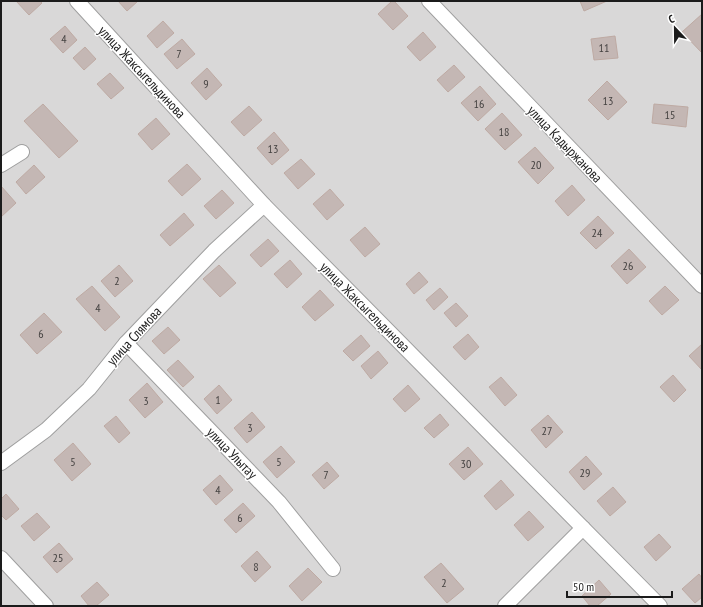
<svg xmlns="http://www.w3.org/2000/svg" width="703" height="607" font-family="'PT Sans Narrow',sans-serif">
  <rect width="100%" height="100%" fill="#ede6e0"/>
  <!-- residential -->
  <rect fill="#d9d8d8" x="1" y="1" width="701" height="605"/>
  <!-- building -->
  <g fill="#c4b7b4" stroke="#beaaa3">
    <polygon points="16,1 40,1 42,3 29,15"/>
    <polygon points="118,1 138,1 127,11"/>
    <polygon points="392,1 394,1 408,16 393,30 378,14"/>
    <polygon points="580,1 607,1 584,11"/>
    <polygon points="702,14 702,53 682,32"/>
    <polygon points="163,21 174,33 157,48 147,36"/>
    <polygon points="65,26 77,40 63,53 50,39"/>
    <polygon points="423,32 436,47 420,61 407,47"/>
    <polygon points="615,36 618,58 594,60 591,39"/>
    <polygon points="182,39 195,54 177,69 164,54"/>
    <polygon points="85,47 96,59 84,70 73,58"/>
    <polygon points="454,65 465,77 448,92 437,80"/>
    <polygon points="207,68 222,85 206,100 191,83"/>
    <polygon points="110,73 124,88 111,99 97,84"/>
    <polygon points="607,81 627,102 608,120 588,100"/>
    <polygon points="480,86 496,104 478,121 461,103"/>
    <polygon points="43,104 78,141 59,158 24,121"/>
    <polygon points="654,104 688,107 686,127 652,123"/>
    <polygon points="249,106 262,120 244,136 231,122"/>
    <polygon points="502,113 522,135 505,150 485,129"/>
    <polygon points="156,118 170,134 152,150 138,134"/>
    <polygon points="274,132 289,150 272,165 257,148"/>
    <polygon points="535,147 554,168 538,184 518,162"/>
    <polygon points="301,159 315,174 298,189 284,173"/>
    <polygon points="187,164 201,179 182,196 168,181"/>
    <polygon points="34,165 45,177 26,194 16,182"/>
    <polygon points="572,185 585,200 568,216 555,201"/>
    <polygon points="1,186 16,203 1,217"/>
    <polygon points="330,189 344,205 327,220 313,204"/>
    <polygon points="222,190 234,203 216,219 204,206"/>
    <polygon points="184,213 194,225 170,246 160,235"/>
    <polygon points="598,216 614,233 596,249 580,233"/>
    <polygon points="365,227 380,244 365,257 350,240"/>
    <polygon points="268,239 279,251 261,267 250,255"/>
    <polygon points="629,249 646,267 627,284 611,266"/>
    <polygon points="290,260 302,274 287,288 274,274"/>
    <polygon points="119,265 133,281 115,297 101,281"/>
    <polygon points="219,265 236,283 220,297 203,279"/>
    <polygon points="419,272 428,282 414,294 406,284"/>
    <polygon points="92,286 120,317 105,331 76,299"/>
    <polygon points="665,286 679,300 662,315 649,301"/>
    <polygon points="440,288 448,297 434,310 426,300"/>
    <polygon points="320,290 334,305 315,321 302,307"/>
    <polygon points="456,303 468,316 456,327 444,313"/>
    <polygon points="44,313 62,332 37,354 20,335"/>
    <polygon points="168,327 180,340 164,354 152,341"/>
    <polygon points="468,334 479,347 465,360 453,347"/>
    <polygon points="361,335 370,346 353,361 343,351"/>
    <polygon points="702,344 702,370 689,356"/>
    <polygon points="378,351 388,363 371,379 361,366"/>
    <polygon points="178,360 194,377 183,387 167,370"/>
    <polygon points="673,375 686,390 674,402 660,387"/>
    <polygon points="501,377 517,395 505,406 489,387"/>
    <polygon points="147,383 163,402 145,418 129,400"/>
    <polygon points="219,385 232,400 217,414 204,399"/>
    <polygon points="408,385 420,399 405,412 393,399"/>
    <polygon points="252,412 265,427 247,443 234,428"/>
    <polygon points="440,414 449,425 434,438 424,428"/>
    <polygon points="548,415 563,432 546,448 531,430"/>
    <polygon points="116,416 130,433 119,443 104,426"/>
    <polygon points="73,443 91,464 72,481 54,460"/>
    <polygon points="281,446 295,462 277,478 263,462"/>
    <polygon points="468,447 483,464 464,480 449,464"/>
    <polygon points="586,456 602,474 584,490 569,472"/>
    <polygon points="327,462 339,476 324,489 312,475"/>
    <polygon points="220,475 233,490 216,505 203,490"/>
    <polygon points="501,480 514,495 496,510 484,496"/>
    <polygon points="613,487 626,502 610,516 597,501"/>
    <polygon points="6,494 19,509 6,520 1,515 1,499"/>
    <polygon points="243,503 255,516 236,533 224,520"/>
    <polygon points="529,511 544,527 528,541 514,525"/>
    <polygon points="37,513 50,527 34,541 21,526"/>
    <polygon points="659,534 671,547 656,561 644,547"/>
    <polygon points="59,543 73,559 57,573 43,557"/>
    <polygon points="257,551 271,567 255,582 241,566"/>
    <polygon points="441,563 464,589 447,603 424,577"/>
    <polygon points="308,568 322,582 302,601 289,586"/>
    <polygon points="699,574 702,578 702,597 695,603 682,589"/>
    <polygon points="599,580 611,594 597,606 590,606 582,596"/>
    <polygon points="97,582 109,595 96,606 89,606 81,596"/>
  </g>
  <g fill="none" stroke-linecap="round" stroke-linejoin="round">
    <defs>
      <g id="minor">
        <polyline points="77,1 264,205 660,606"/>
        <polyline points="429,1 702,286"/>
        <polyline points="1,165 22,152"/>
        <polyline points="126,343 279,502 333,569"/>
        <polyline points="1,463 46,430 89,389 126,343 214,251 264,205"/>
        <polyline points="1,558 46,606"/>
        <polyline points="505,606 583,528"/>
      </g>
    </defs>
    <!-- minor casing -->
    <use href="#minor" stroke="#9f9f9f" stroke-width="16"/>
    <!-- minor -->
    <use href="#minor" stroke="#fff" stroke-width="14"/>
  </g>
  <g text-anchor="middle" stroke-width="3" stroke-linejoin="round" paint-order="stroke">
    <!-- number labels -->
    <g font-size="12" fill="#454241">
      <text x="64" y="43">4</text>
      <text x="604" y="52">11</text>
      <text x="179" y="58">7</text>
      <text x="206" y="88">9</text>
      <text x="608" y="105">13</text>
      <text x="479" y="108">16</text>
      <text x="670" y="119">15</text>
      <text x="504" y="136">18</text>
      <text x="273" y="153">13</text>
      <text x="536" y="169">20</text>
      <text x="597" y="237">24</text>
      <text x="628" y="270">26</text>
      <text x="117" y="285">2</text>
      <text x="98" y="312">4</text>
      <text x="41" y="338">6</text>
      <text x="218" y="404">1</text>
      <text x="146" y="405">3</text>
      <text x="250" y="432">3</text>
      <text x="547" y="435">27</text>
      <text x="73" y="466">5</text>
      <text x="279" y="466">5</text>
      <text x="466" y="468">30</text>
      <text x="585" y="477">29</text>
      <text x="326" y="479">7</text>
      <text x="218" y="494">4</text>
      <text x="240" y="522">6</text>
      <text x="58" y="562">25</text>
      <text x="256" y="571">8</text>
      <text x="444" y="587">2</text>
    </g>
    <!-- street labels -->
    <g font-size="14" fill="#1b1b1b" stroke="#fff">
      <text transform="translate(142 72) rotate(47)" y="5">улица Жаксыгельдинова</text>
      <text transform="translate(565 144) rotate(46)" y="5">улица Кадыржанова</text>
      <text transform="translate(365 307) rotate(45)" y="5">улица Жаксыгельдинова</text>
      <text transform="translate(134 336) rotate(-48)" y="5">улица Слямова</text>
      <text transform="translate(232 453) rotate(46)" y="5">улица Улытау</text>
    </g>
  </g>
  <!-- border -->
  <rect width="703" height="607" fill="none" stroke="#1b1b1b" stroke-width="4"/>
  <!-- north arrow -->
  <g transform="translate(675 28) rotate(338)" stroke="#ffffff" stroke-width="3" paint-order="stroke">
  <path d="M0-3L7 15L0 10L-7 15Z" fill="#1b1b1b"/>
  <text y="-6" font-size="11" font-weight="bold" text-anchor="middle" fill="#1b1b1b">С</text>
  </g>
  <!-- scale -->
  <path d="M567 591v6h105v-6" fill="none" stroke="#1b1b1b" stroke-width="2"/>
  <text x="573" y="591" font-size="12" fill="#1b1b1b" stroke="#ffffff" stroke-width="3" paint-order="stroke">50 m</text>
</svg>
